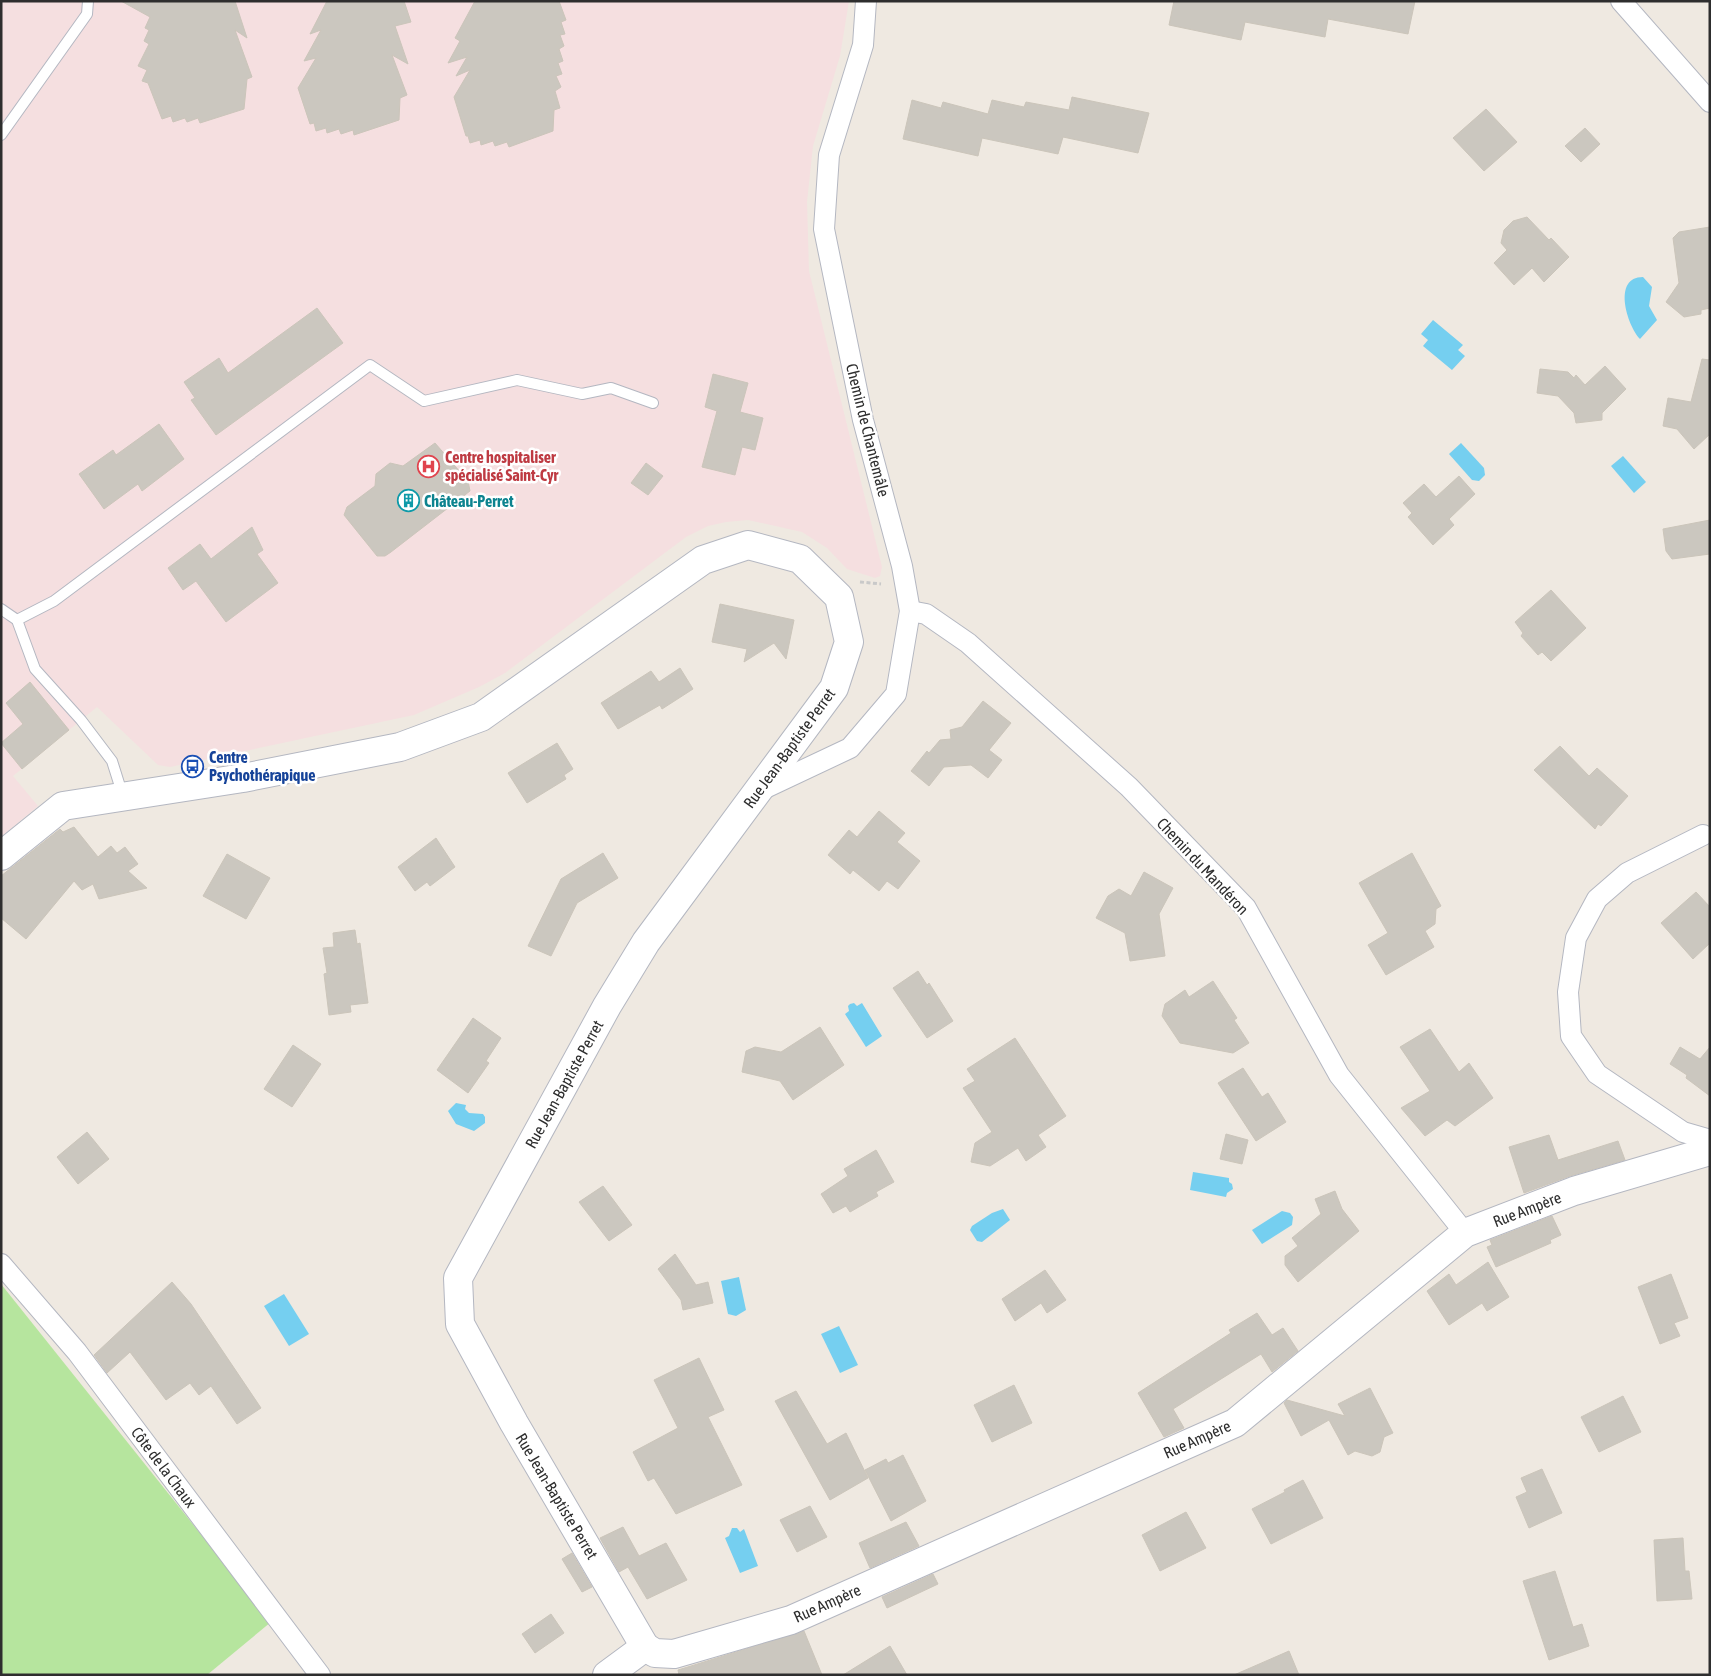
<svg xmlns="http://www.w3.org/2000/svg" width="1711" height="1676" font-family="'Asap Condensed',sans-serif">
  <rect width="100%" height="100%" fill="#efe9e1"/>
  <!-- medical -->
  <polygon fill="#f5dfe0" points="1,1 849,1 840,56 813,146 807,202 809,271 882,567 880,576 875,578 847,569 827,548 802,532 748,520 726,522 708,526 686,537 505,673 479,687 414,715 170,767 158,765 97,707 13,776 38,806 1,837"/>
  <!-- green -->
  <polygon fill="#b6e59e" points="1,1284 271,1622 207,1675 1,1675"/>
  <!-- water -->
  <g fill="#75cff0">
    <path d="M1643 277 1652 287 1649 306 1657 320 1640 339C1627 325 1612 277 1643 277Z"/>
    <polygon points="1433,320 1463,345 1458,350 1465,356 1452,370 1423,346 1428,340 1421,334"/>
    <polygon points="1461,443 1484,468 1485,475 1479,481 1472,480 1449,454"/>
    <polygon points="1623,456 1646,482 1634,493 1611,466"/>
    <polygon points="854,1003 857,1006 862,1003 882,1036 866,1047 845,1014 849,1011 848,1006 850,1004"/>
    <polygon points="456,1103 466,1105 465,1109 469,1113 483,1114 485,1117 485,1123 474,1131 456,1124 448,1111"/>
    <polygon points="1193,1172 1229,1178 1229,1182 1232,1184 1233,1189 1227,1193 1226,1197 1190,1190"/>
    <polygon points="1003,1209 1010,1220 982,1242 977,1241 970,1230 972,1226 992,1213"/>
    <polygon points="1282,1211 1290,1213 1293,1217 1292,1225 1262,1244 1252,1230"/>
    <polygon points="739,1277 746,1310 736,1316 728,1314 721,1281"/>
    <polygon points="284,1294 309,1334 289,1346 264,1306"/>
    <polygon points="839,1326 858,1365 840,1373 821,1334"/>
    <polygon points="732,1528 737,1528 740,1532 744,1529 758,1566 740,1573 725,1538 729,1536"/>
  </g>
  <!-- building -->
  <g fill="#cbc7bf" stroke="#cbc5ba">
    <polygon points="121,1 235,1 247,38 235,30 252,77 247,79 244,109 200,123 198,118 187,122 185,118 173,122 171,116 162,119 148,83 142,81 147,70 138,66 149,44 144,41 149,30 145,28 150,17"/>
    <polygon points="327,1 404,1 411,22 395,26 408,64 392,55 407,95 400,98 399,120 354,135 353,130 341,134 339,129 327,133 326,128 316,131 314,123 310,124 298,88 316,58 304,61 321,30 310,34"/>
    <polygon points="475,1 559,1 566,20 561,22 565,34 560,35 564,46 559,49 563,61 558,63 562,74 556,76 561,87 555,91 560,108 554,110 553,131 509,147 507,142 495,146 493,141 481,145 480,140 470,143 468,136 466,136 454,97 470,70 456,76 467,57 448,63 460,41 455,38"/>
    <polygon points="1174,1 1415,1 1408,34 1328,19 1325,37 1245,22 1241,40 1169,25"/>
    <polygon points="1072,97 1149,113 1138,153 1063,137 1058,154 982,138 978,156 903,139 912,100 941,108 943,102 988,114 992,100 1024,107 1026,102 1069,110"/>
    <polygon points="1486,109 1517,142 1484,171 1453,138"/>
    <polygon points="1585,128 1600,144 1581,162 1565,146"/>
    <polygon points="1527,217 1549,240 1551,238 1569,257 1544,282 1532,268 1514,285 1494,263 1507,250 1501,243 1504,230 1513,221"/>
    <polygon points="1710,227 1710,308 1701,310 1701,314 1684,317 1666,302 1679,283 1673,238 1679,232"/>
    <polygon points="317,308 343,343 216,435 191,400 195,398 184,382 219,358 228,373"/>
    <polygon points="1702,359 1710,360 1710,434 1694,449 1677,429 1663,426 1668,398 1691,402"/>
    <polygon points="1605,366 1626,389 1602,413 1602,420 1576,423 1574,413 1558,396 1537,393 1540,369 1568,372 1574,378 1576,375 1585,385"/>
    <polygon points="713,374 748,383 740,412 763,418 755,450 742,447 735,475 702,467 717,411 705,407"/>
    <polygon points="159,424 184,459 142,491 138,484 104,509 79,474 113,450 116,455"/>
    <polygon points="435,443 468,481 470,491 391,552 385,556 377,556 344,515 347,507 375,486 376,474 390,463 403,466"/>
    <polygon points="646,463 663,476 648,495 631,483"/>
    <polygon points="1459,476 1475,494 1449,519 1454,525 1433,545 1408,517 1412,513 1403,503 1424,484 1436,497"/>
    <polygon points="1710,520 1710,554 1672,559 1666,551 1663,529"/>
    <polygon points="252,527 263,550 257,554 278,583 226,622 196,581 183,590 168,568 200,544 211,559"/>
    <polygon points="1551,590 1586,628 1551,661 1542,652 1538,655 1521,636 1523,633 1515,622"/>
    <polygon points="720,604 794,620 786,659 774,643 744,662 747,649 712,642"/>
    <polygon points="680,668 693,689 662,709 660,705 618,729 601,703 651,671 659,682"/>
    <polygon points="30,682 69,730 22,769 1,743 23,724 6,703"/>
    <polygon points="983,701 1011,723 989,750 1002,760 988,778 971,765 944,767 929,786 911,771 927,751 929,753 940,740 951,739 950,730 962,727"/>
    <polygon points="557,743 573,769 564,775 566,779 527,803 508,773"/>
    <polygon points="1560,746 1589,776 1597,768 1628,796 1601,826 1598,824 1595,829 1534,770"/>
    <polygon points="879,811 905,833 897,842 920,861 898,889 887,881 879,891 853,870 850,874 828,855 849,830 857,837"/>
    <polygon points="74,827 98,857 111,846 117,853 125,847 138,864 128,871 147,888 99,899 93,884 82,890 74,881 26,939 1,918 1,876 60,829 63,832"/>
    <polygon points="436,838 455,867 430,886 427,882 415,891 398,867"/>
    <polygon points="603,853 618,878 577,903 551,956 528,946 561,879"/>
    <polygon points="1412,853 1441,906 1436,909 1435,924 1425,931 1434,947 1386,975 1368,945 1388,933 1359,883"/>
    <polygon points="227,854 270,878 246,919 203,896"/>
    <polygon points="1144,872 1173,888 1159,914 1165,956 1130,961 1125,933 1096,918 1108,896 1119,889 1131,896"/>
    <polygon points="1696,892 1710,907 1710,943 1693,959 1661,923"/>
    <polygon points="355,930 357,944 360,943 368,1003 350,1005 351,1012 329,1015 324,974 327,973 323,948 334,947 333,933"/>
    <polygon points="918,971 927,985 929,983 953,1021 927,1038 893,988"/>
    <polygon points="1213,981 1237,1018 1234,1020 1249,1043 1233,1053 1180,1043 1162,1016 1165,1004 1185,990 1189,997"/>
    <polygon points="473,1018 501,1038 486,1061 489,1063 468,1093 437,1070"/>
    <polygon points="820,1027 844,1065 793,1100 780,1081 742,1072 746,1051 755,1047 781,1052"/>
    <polygon points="1430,1029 1459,1072 1469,1063 1493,1098 1455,1126 1447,1120 1425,1136 1401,1108 1430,1091 1400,1047"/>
    <polygon points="1015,1038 1066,1116 1038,1135 1046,1147 1026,1161 1018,1148 990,1166 971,1162 975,1143 992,1132 963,1088 975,1081 967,1069"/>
    <polygon points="293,1045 321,1064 292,1107 264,1089"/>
    <polygon points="1680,1047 1700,1059 1710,1047 1710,1096 1686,1078 1687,1075 1670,1064"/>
    <polygon points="1243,1068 1262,1097 1268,1093 1286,1122 1256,1141 1218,1083"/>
    <polygon points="87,1132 109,1159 78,1184 57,1157"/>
    <polygon points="1226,1134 1248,1140 1242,1164 1220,1159"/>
    <polygon points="1549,1135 1558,1160 1618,1141 1625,1160 1570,1176 1524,1193 1509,1147"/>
    <polygon points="876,1150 894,1182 876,1192 878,1196 850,1212 846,1206 833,1213 821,1194 848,1176 844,1169"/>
    <polygon points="603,1186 632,1225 609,1241 579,1202"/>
    <polygon points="1335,1191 1342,1209 1359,1231 1298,1282 1285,1265 1285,1256 1298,1246 1292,1238 1321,1214 1315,1199"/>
    <polygon points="1552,1216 1561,1235 1550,1240 1551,1243 1496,1267 1487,1247 1492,1245 1490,1240"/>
    <polygon points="675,1254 696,1285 708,1282 713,1303 683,1310 681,1300 658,1269"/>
    <polygon points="1488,1262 1509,1297 1487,1311 1482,1303 1449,1325 1427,1291 1449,1274 1456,1285"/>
    <polygon points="1045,1270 1066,1300 1047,1313 1041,1303 1015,1321 1002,1299"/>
    <polygon points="1671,1274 1688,1318 1674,1323 1680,1336 1660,1344 1638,1287"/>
    <polygon points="172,1282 191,1304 261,1408 237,1424 211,1386 199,1395 190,1383 166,1400 130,1352 107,1373 94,1355"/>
    <polygon points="1257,1313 1272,1335 1283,1328 1298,1351 1272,1372 1261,1354 1173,1409 1184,1428 1164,1437 1138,1393 1231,1333 1229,1330"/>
    <polygon points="699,1358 724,1410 708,1417 742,1485 676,1514 654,1478 648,1481 633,1452 678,1428 654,1380"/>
    <polygon points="1014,1385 1032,1423 992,1442 974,1405"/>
    <polygon points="1370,1388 1393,1433 1384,1437 1380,1452 1372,1456 1355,1451 1348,1455 1329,1420 1301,1436 1284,1403 1287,1400 1345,1416 1338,1404"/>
    <polygon points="796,1391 827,1444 846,1433 868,1478 830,1500 775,1401"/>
    <polygon points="1623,1396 1641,1432 1599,1452 1581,1417"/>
    <polygon points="903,1455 926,1501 891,1521 865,1470 886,1459 888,1463"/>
    <polygon points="1542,1469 1562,1513 1529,1528 1516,1497 1527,1492 1521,1478"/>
    <polygon points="1303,1480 1323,1518 1271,1544 1252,1509 1285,1492 1284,1490"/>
    <polygon points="810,1506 827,1537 797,1552 780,1520"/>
    <polygon points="1186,1512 1206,1548 1160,1571 1142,1535"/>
    <polygon points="906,1522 919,1546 870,1568 859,1543"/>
    <polygon points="623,1527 639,1556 666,1543 687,1580 647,1599 628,1567 619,1572 600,1538"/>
    <polygon points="1683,1538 1685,1571 1689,1571 1692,1599 1657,1601 1654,1540"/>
    <polygon points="572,1553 592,1587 582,1592 562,1559"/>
    <polygon points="1555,1571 1573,1627 1582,1624 1589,1646 1549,1660 1523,1581"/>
    <polygon points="933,1574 938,1584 887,1608 882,1597"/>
    <polygon points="551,1614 564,1633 535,1653 522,1634"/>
    <polygon points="804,1631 822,1675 679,1675 678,1670"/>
    <polygon points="890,1646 907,1675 843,1675"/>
    <polygon points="1289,1651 1299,1675 1234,1675"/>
  </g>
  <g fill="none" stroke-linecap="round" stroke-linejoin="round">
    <defs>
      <g id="lane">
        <polyline points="1,135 87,14 88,1"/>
        <polyline points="1,609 17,620 35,669 81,720 112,761 123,796"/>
        <polyline points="17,620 54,601 370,365 424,401 517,380 582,394 611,388 653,403"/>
      </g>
      <g id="street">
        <polyline points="1621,1 1710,102"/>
        <polyline points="910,611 926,614 968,643 1129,787 1246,908 1339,1075 1465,1233"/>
        <polyline points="761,790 850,748 896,694 910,611 902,566 863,420 824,229 829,155 863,45 866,1"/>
        <polyline points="1703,835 1627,873 1597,899 1576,938 1568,992 1571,1036 1597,1074 1683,1132 1710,1140"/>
        <polyline points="1,1264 77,1352 320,1675"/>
      </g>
      <g id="secondary">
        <polyline points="1,856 63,806 243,778 400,747 481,717 703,560 748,545 800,559 839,597 849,642 834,688 646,942 607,1006 458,1278 460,1324 514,1423 645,1647"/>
        <polyline points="645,1647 655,1653 674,1654 791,1620 1235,1423 1465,1233 1574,1191 1710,1151"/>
        <polyline points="607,1675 645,1647"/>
      </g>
    </defs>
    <!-- lane casing -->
    <use href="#lane" stroke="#b4b7c1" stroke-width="12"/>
    <!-- street casing -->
    <use href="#street" stroke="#b4b7c1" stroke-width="22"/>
    <!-- secondary casing -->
    <use href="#secondary" stroke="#b4b7c1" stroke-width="30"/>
    <!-- path -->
    <polyline stroke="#c9c9c9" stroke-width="3" stroke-dasharray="4 2.5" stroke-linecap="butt" points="860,582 881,584"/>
    <!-- lane -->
    <use href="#lane" stroke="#fff" stroke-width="10"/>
    <!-- street -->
    <use href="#street" stroke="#fff" stroke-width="20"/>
    <!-- secondary -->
    <use href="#secondary" stroke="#fff" stroke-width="28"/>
  </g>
  <!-- icons -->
  <defs>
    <symbol id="hospital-ring" viewBox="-11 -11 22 22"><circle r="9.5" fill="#fff" stroke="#e0444e" stroke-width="1.5"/><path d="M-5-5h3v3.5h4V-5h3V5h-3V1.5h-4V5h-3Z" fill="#e0444e"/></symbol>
    <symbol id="building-ring" viewBox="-11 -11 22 22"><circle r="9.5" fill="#fff" stroke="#0f9aa8" stroke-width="1.5"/><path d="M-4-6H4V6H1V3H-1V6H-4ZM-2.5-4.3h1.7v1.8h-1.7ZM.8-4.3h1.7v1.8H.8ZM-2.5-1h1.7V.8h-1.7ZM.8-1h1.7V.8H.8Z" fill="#0f9aa8"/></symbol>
    <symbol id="bus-ring" viewBox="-11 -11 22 22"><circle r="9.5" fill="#fff" stroke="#1a4fb4" stroke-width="1.5"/><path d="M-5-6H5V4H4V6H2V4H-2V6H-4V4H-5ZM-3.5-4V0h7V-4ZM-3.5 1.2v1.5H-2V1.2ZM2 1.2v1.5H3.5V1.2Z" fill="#1a4fb4"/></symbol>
  </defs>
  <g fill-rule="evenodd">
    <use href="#hospital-ring" x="416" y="454" width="25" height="25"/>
    <use href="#building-ring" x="396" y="488" width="25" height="25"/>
    <use href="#bus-ring" x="180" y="754" width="25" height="25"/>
  </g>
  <g text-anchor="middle" stroke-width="5" stroke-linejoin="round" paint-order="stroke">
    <!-- street labels -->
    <g font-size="16" fill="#2e2e2e" stroke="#fff">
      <text transform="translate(868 430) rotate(76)" y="6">Chemin de Chantemâle</text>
      <text transform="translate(789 748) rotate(-54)" y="6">Rue Jean-Baptiste Perret</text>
      <text transform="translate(1203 866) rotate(47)" y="6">Chemin du Mandéron</text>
      <text transform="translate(564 1084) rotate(-61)" y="6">Rue Jean-Baptiste Perret</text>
      <text transform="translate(1527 1209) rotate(-21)" y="6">Rue Ampère</text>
      <text transform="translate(1197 1439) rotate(-24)" y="6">Rue Ampère</text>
      <text transform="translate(164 1467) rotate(53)" y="6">Côte de la Chaux</text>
      <text transform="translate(557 1496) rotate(59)" y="6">Rue Jean-Baptiste Perret</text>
      <text transform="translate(827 1603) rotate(-24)" y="6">Rue Ampère</text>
    </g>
    <!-- health labels -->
    <g font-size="16" font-weight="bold" fill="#be3a42" stroke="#fff" text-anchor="start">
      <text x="445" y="463">Centre hospitaliser<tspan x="445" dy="18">spécialisé Saint-Cyr</tspan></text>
    </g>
    <!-- culture labels -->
    <g font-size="16" font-weight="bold" fill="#0d838f" stroke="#fff" text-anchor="start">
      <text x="424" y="507">Château-Perret</text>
    </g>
    <!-- transit labels -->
    <g font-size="16" font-weight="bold" fill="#164399" stroke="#fff" text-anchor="start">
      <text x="209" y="763">Centre<tspan x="209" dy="18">Psychothérapique</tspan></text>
    </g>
  </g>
  <!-- border -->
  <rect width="1711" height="1676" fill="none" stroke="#2e2e2e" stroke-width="5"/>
</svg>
